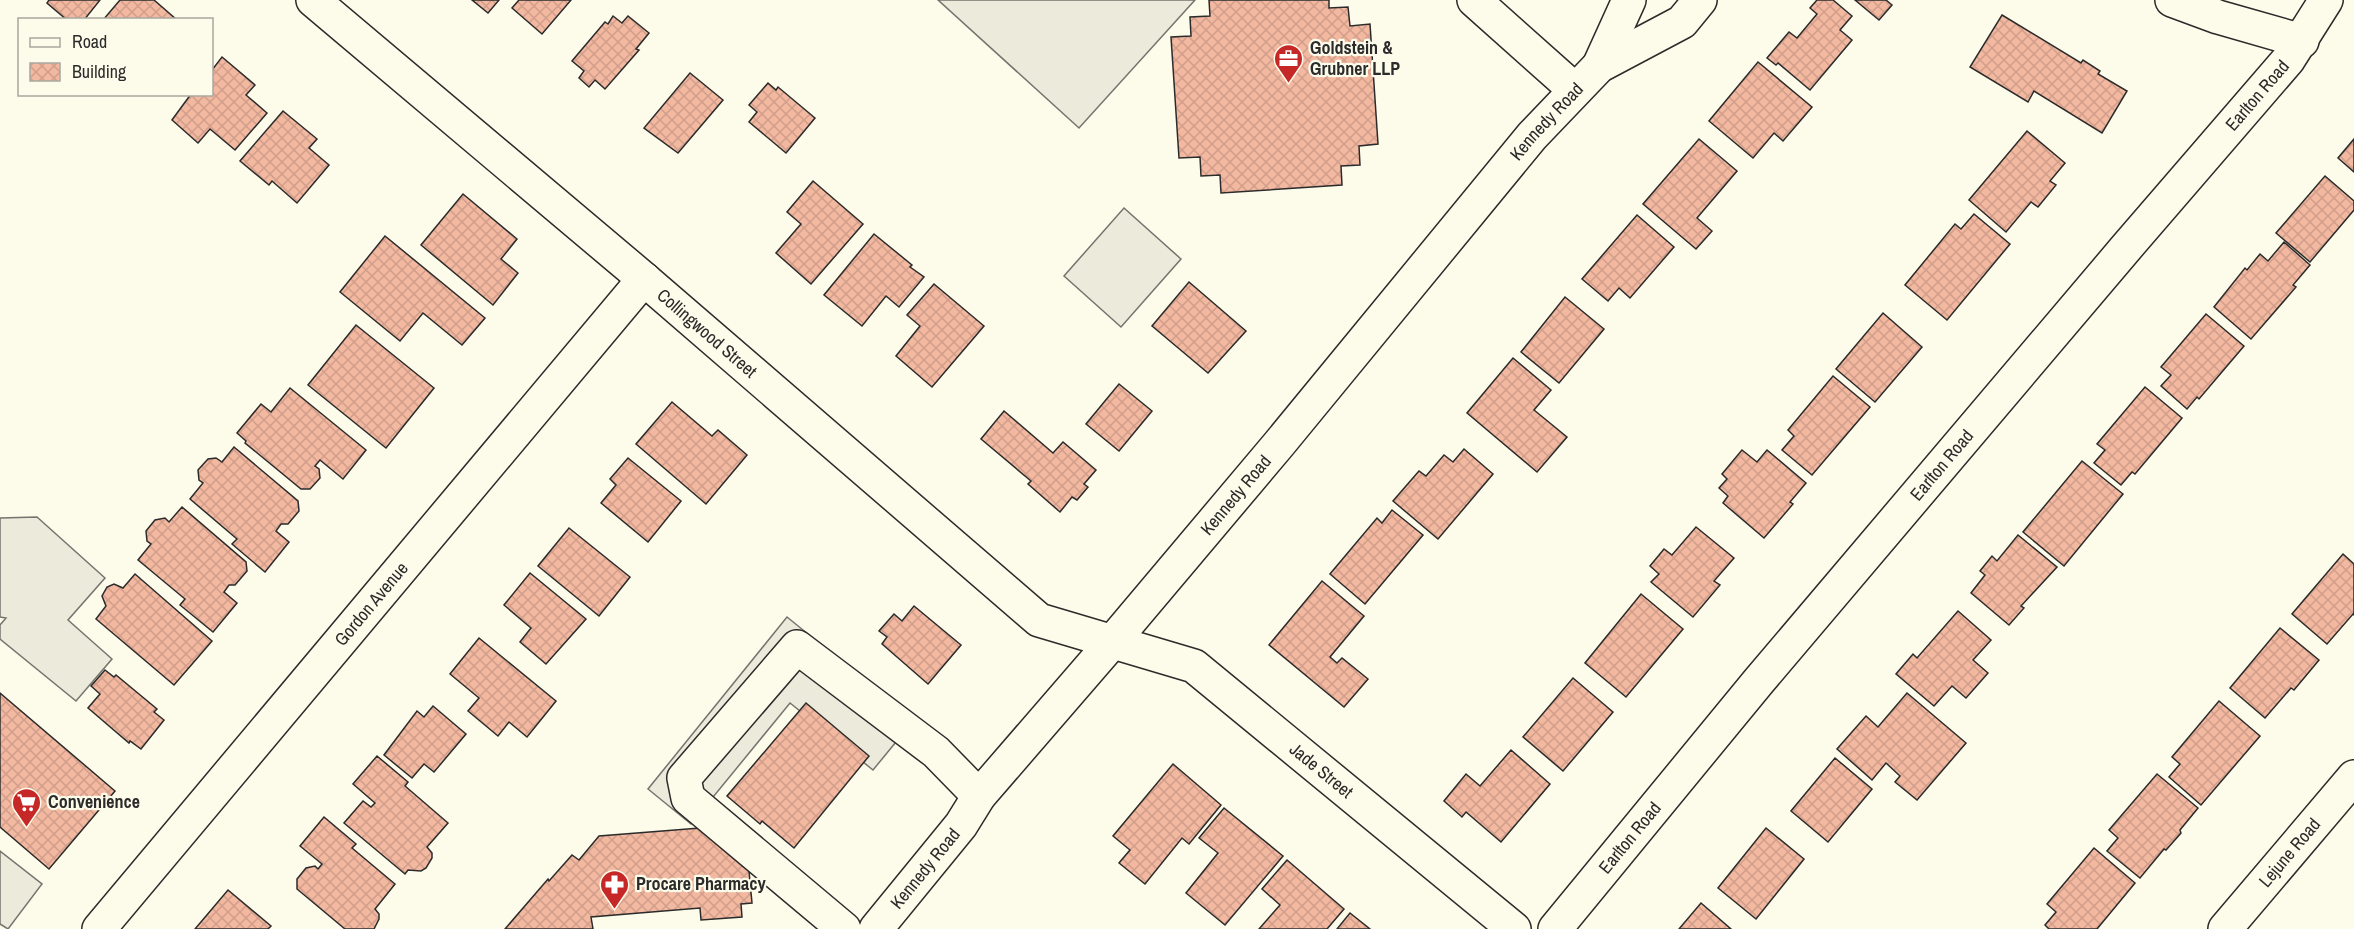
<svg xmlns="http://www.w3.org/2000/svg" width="2354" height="929" font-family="'Archivo Narrow',sans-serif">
  <defs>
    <pattern id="building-cross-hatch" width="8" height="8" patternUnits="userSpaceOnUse" patternTransform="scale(1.5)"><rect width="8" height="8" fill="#f2b8a0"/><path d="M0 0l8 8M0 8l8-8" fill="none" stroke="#d09e8a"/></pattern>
  </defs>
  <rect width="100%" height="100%" fill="#fdfbea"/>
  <!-- parking -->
  <g fill="#eceadb" stroke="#74746e" stroke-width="1.5">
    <polygon points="938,0 1195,0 1079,128"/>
    <polygon points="1124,208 1181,259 1121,327 1064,276"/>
    <polygon points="37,517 105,578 68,620 112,659 76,701 0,639 0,625 6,618 0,617 0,518"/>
    <polygon points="787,617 914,720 873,770 790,703 691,824 648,789"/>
    <polygon points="0,851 42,884 8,929 0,924"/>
  </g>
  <!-- building -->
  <g fill="url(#building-cross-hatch)" stroke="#2b2b2b" stroke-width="1.5">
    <polygon points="49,0 100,0 84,20 67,20 47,3"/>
    <polygon points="120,0 154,0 177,20 103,20"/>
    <polygon points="472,0 499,0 488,13"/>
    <polygon points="519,0 571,0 542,34 512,8"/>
    <polygon points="1209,0 1329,0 1329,8 1348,7 1350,26 1370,24 1378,144 1359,146 1360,165 1341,166 1342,185 1221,193 1220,175 1201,176 1200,157 1179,158 1171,37 1191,36 1190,17 1210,16"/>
    <polygon points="1817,0 1833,0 1852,16 1840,30 1852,40 1810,90 1778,63 1776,65 1767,58 1789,32 1797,38 1817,14 1810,8"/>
    <polygon points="1855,0 1886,0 1892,5 1879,20"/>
    <polygon points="2002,15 2081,63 2083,60 2100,71 2098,74 2127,91 2102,133 2034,91 2028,102 1970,67"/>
    <polygon points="613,16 622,23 628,16 649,33 636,49 639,50 605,89 595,80 589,87 579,78 584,71 572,61 605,22 608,24"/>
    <polygon points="222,57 255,85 246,95 267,113 235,150 210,129 198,143 172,120 191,94 212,94 212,70"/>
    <polygon points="1758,62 1812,107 1783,141 1774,133 1753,158 1709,121"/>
    <polygon points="690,73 723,100 678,153 644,128"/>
    <polygon points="768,83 776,90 778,87 815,118 786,153 749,122 757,112 749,105"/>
    <polygon points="283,111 317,139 309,148 329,165 297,203 272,181 269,185 240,161"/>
    <polygon points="2027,131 2065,163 2050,181 2056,185 2038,207 2031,202 2006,232 1969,200"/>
    <polygon points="1699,139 1737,171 1697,218 1712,231 1696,249 1643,204"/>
    <polygon points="2354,139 2354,172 2338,158"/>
    <polygon points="2325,176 2354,201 2354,210 2310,262 2276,233"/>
    <polygon points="813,181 863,224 811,284 776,253 801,224 787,212"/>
    <polygon points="463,194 517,239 501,259 518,273 493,305 421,245"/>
    <polygon points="1974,214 2010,244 1947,320 1905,285 1955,224 1961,229"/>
    <polygon points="1637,215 1674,247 1630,298 1619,288 1608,301 1582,279"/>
    <polygon points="874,234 912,265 910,267 924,277 899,307 886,296 862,326 824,295"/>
    <polygon points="385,236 485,318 462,345 423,313 400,341 340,292"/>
    <polygon points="2284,242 2310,265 2293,285 2296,287 2251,339 2214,307 2245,268 2247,270 2260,254 2268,261"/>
    <polygon points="1189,282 1246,331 1208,373 1152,326"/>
    <polygon points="934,284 984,326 932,387 896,356 920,326 907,315"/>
    <polygon points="1565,297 1604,329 1559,383 1521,352"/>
    <polygon points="1883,313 1922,347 1875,402 1836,369"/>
    <polygon points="2206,314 2244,346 2199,399 2197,397 2187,409 2161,386 2171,375 2161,367"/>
    <polygon points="356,325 434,388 386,448 308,385"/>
    <polygon points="1513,358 1551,390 1534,410 1567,437 1537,472 1467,413"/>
    <polygon points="1833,376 1870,407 1812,475 1782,450 1794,436 1788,430"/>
    <polygon points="1119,384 1152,411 1119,451 1086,424"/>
    <polygon points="2145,387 2182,418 2135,474 2132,472 2121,485 2094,463 2105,450 2097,444"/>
    <polygon points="290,388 366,450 343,479 320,460 315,466 319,469 320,478 310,489 301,489 245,443 246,441 237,433 261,404 271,412"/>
    <polygon points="672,402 712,436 718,430 747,455 706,504 636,444"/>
    <polygon points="1004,411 1053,453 1063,442 1096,470 1084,484 1088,487 1077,500 1072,497 1060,512 1028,484 1031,481 981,439"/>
    <polygon points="234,447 298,501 299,511 288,524 281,524 276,531 289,542 265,572 232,544 237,539 190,499 203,483 199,480 198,470 208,459 216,458 222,462"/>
    <polygon points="1464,449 1493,474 1438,539 1393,501 1419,471 1426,476 1444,455 1453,462"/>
    <polygon points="1742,450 1757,462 1767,450 1806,483 1790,502 1793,504 1764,538 1723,503 1728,496 1719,488 1727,479 1722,474"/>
    <polygon points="628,458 681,501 648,542 601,503 616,485 610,479"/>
    <polygon points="2082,461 2123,494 2064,566 2023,532"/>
    <polygon points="182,507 246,562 247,571 235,585 229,585 224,592 237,603 213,632 180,605 185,599 138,560 151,544 147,541 146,531 155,520 165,518 169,522"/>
    <polygon points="1392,510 1423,535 1365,604 1330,574 1377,518 1382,523"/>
    <polygon points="1696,527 1734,558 1714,581 1720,585 1693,617 1651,582 1659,574 1650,566 1664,549 1672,555"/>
    <polygon points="569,528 630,577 599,616 538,566"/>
    <polygon points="2018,535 2057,567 2021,606 2024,608 2009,625 1971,593 1985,575 1980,571 1992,556 1997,561"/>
    <polygon points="2343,554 2354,564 2354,615 2353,614 2327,644 2292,614"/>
    <polygon points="530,573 586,619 546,664 520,642 531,628 504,605"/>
    <polygon points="135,574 212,641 174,685 96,619 106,606 102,596 107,587 114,584 123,588"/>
    <polygon points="1322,581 1364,616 1330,657 1337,663 1342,658 1368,679 1344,707 1269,645"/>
    <polygon points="1641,594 1683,629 1626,697 1585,663"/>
    <polygon points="914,606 961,645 928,684 882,644 887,637 879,631 894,614 902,621"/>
    <polygon points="1958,611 1991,640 1973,660 1988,673 1966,698 1952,686 1934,706 1896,674 1913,654 1917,658"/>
    <polygon points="2280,628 2319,660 2294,690 2291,688 2265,718 2230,688"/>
    <polygon points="479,638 556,701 527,737 509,722 498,736 468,711 479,698 450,674"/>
    <polygon points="105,670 114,677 116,675 157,709 154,712 164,720 141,749 130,741 129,743 88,708 100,694 91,686"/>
    <polygon points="1573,678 1613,712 1563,771 1523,737"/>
    <polygon points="0,693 115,791 49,869 0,827"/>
    <polygon points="1907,693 1966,743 1917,800 1895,782 1900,776 1886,763 1872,780 1837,749 1866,716 1878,727"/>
    <polygon points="2219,701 2260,736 2201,805 2169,777 2180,764 2172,757"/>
    <polygon points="806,703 869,756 794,848 762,821 760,824 727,796"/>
    <polygon points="433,706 466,734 434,772 424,764 412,778 384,755 417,711 424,717"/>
    <polygon points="1511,750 1550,784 1501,842 1466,812 1462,817 1444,801 1466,774 1480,786"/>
    <polygon points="377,756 408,782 405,786 448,823 427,847 432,853 432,858 426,868 421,871 408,870 405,874 344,823 363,801 371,807 375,803 353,784"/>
    <polygon points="1835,758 1872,789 1828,842 1791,811"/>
    <polygon points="1173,764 1221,805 1189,844 1182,838 1145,884 1119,863 1130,850 1113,836"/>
    <polygon points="2157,774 2198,808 2180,830 2181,833 2166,850 2164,849 2140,878 2107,851 2118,838 2109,830"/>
    <polygon points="1224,808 1283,856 1225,925 1186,893 1218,853 1199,838"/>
    <polygon points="324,817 356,844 352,848 395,884 375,909 379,914 379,919 374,929 345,929 297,889 297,879 306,868 315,866 318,869 322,864 300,846"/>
    <polygon points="700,828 749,871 752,903 741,904 742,917 701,920 700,908 591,917 593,929 505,929 548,879 549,881 572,855 579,860 599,836"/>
    <polygon points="1766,828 1804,859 1756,919 1718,888"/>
    <polygon points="2094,848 2135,883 2097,929 2049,929 2045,925 2056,912 2047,904"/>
    <polygon points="1287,860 1344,909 1327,929 1259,929 1280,905 1262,889"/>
    <polygon points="228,890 271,926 268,929 195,929"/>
    <polygon points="1701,903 1731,929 1679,929"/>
    <polygon points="1350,913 1370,929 1337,929"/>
  </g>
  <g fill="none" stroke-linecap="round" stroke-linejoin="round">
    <defs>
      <g id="minor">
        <path id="s1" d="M313 0 644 279 1039 620 1194 666 1514 929"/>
        <polyline points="1474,0 1575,90"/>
        <polyline points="2172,0 2218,17 2302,41"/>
        <path id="s2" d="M99 929 644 279"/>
        <polyline points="844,929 688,798 684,778 797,647 936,752 979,796"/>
        <path id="s3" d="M1555 929 1758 682 2125 249 2288 60 2326 0"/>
        <path id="s4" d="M2225 929 2354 777"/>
      </g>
      <g id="major">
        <polyline points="1599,66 1629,0"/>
        <path id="s5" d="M876 929 961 825 979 796 1113 641 1279 444 1532 136 1599 66 1682 22 1700 0"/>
      </g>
    </defs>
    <!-- minor casing -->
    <use href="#minor" stroke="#2b2b2b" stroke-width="36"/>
    <!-- major casing -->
    <use href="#major" stroke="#2b2b2b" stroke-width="36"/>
    <!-- minor -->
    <use href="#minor" stroke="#fdfbea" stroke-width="33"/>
    <!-- major -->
    <use href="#major" stroke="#fdfbea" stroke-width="33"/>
  </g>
  <!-- icons -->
  <defs>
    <symbol id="office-pin" viewBox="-11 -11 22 30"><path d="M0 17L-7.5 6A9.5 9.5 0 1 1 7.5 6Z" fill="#c62828" stroke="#fdfbea"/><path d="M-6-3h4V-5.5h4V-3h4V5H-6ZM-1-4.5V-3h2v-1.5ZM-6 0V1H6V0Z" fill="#fff"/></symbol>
    <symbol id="supermarket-pin" viewBox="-11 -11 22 30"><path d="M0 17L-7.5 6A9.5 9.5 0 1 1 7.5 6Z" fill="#c62828" stroke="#fdfbea"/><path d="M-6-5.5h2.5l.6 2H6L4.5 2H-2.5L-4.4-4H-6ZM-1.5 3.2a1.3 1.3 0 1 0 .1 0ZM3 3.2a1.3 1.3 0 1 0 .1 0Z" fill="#fff"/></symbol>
    <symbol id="pharmacy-pin" viewBox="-11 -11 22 30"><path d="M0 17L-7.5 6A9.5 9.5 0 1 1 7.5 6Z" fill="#c62828" stroke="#fdfbea"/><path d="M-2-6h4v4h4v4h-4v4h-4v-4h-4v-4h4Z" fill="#fff"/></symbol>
  </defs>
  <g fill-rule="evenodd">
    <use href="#office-pin" x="1272" y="42" width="33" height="45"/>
    <use href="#supermarket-pin" x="10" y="786" width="33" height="45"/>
    <use href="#pharmacy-pin" x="598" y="868" width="33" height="45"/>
  </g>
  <g text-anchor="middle" stroke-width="4.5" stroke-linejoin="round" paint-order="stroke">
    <!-- poi labels -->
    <g font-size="18" font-weight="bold" fill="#2b2b2b" stroke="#fdfbea" text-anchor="start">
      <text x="1310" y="54">Goldstein &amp;<tspan x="1310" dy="21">Grubner LLP</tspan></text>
      <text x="48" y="808">Convenience</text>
      <text x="636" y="890">Procare Pharmacy</text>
    </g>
    <!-- street labels -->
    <g font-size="18" fill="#2b2b2b" stroke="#fdfbea">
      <text dy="6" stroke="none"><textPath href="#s3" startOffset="1090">Earlton Road</textPath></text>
      <text dy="6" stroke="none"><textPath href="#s5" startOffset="1050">Kennedy Road</textPath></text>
      <text dy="6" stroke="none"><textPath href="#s1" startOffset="516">Collingwood Street</textPath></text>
      <text dy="6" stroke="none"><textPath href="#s3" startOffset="604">Earlton Road</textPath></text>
      <text dy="6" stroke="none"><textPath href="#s5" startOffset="564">Kennedy Road</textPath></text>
      <text dy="6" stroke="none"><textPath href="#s2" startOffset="424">Gordon Avenue</textPath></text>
      <text dy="6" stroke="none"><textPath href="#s1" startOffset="1281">Jade Street</textPath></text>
      <text dy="6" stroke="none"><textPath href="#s3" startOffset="118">Earlton Road</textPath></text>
      <text dy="6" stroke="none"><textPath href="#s4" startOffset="100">Lejune Road</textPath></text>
      <text dy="6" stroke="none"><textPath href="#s5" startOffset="78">Kennedy Road</textPath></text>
    </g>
  </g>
  <!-- legend -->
  <rect x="18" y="18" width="195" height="78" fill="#fdfbea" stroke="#a9a89e" stroke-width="1.5"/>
  <rect x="30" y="38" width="30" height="9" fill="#fdfbea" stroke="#a9a89e" stroke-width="1.5"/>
  <text x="72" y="48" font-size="18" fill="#2b2b2b">Road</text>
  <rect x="30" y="63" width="30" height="18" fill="url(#building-cross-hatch)" stroke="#a9a89e" stroke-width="1.5"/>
  <text x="72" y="78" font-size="18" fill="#2b2b2b">Building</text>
</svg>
